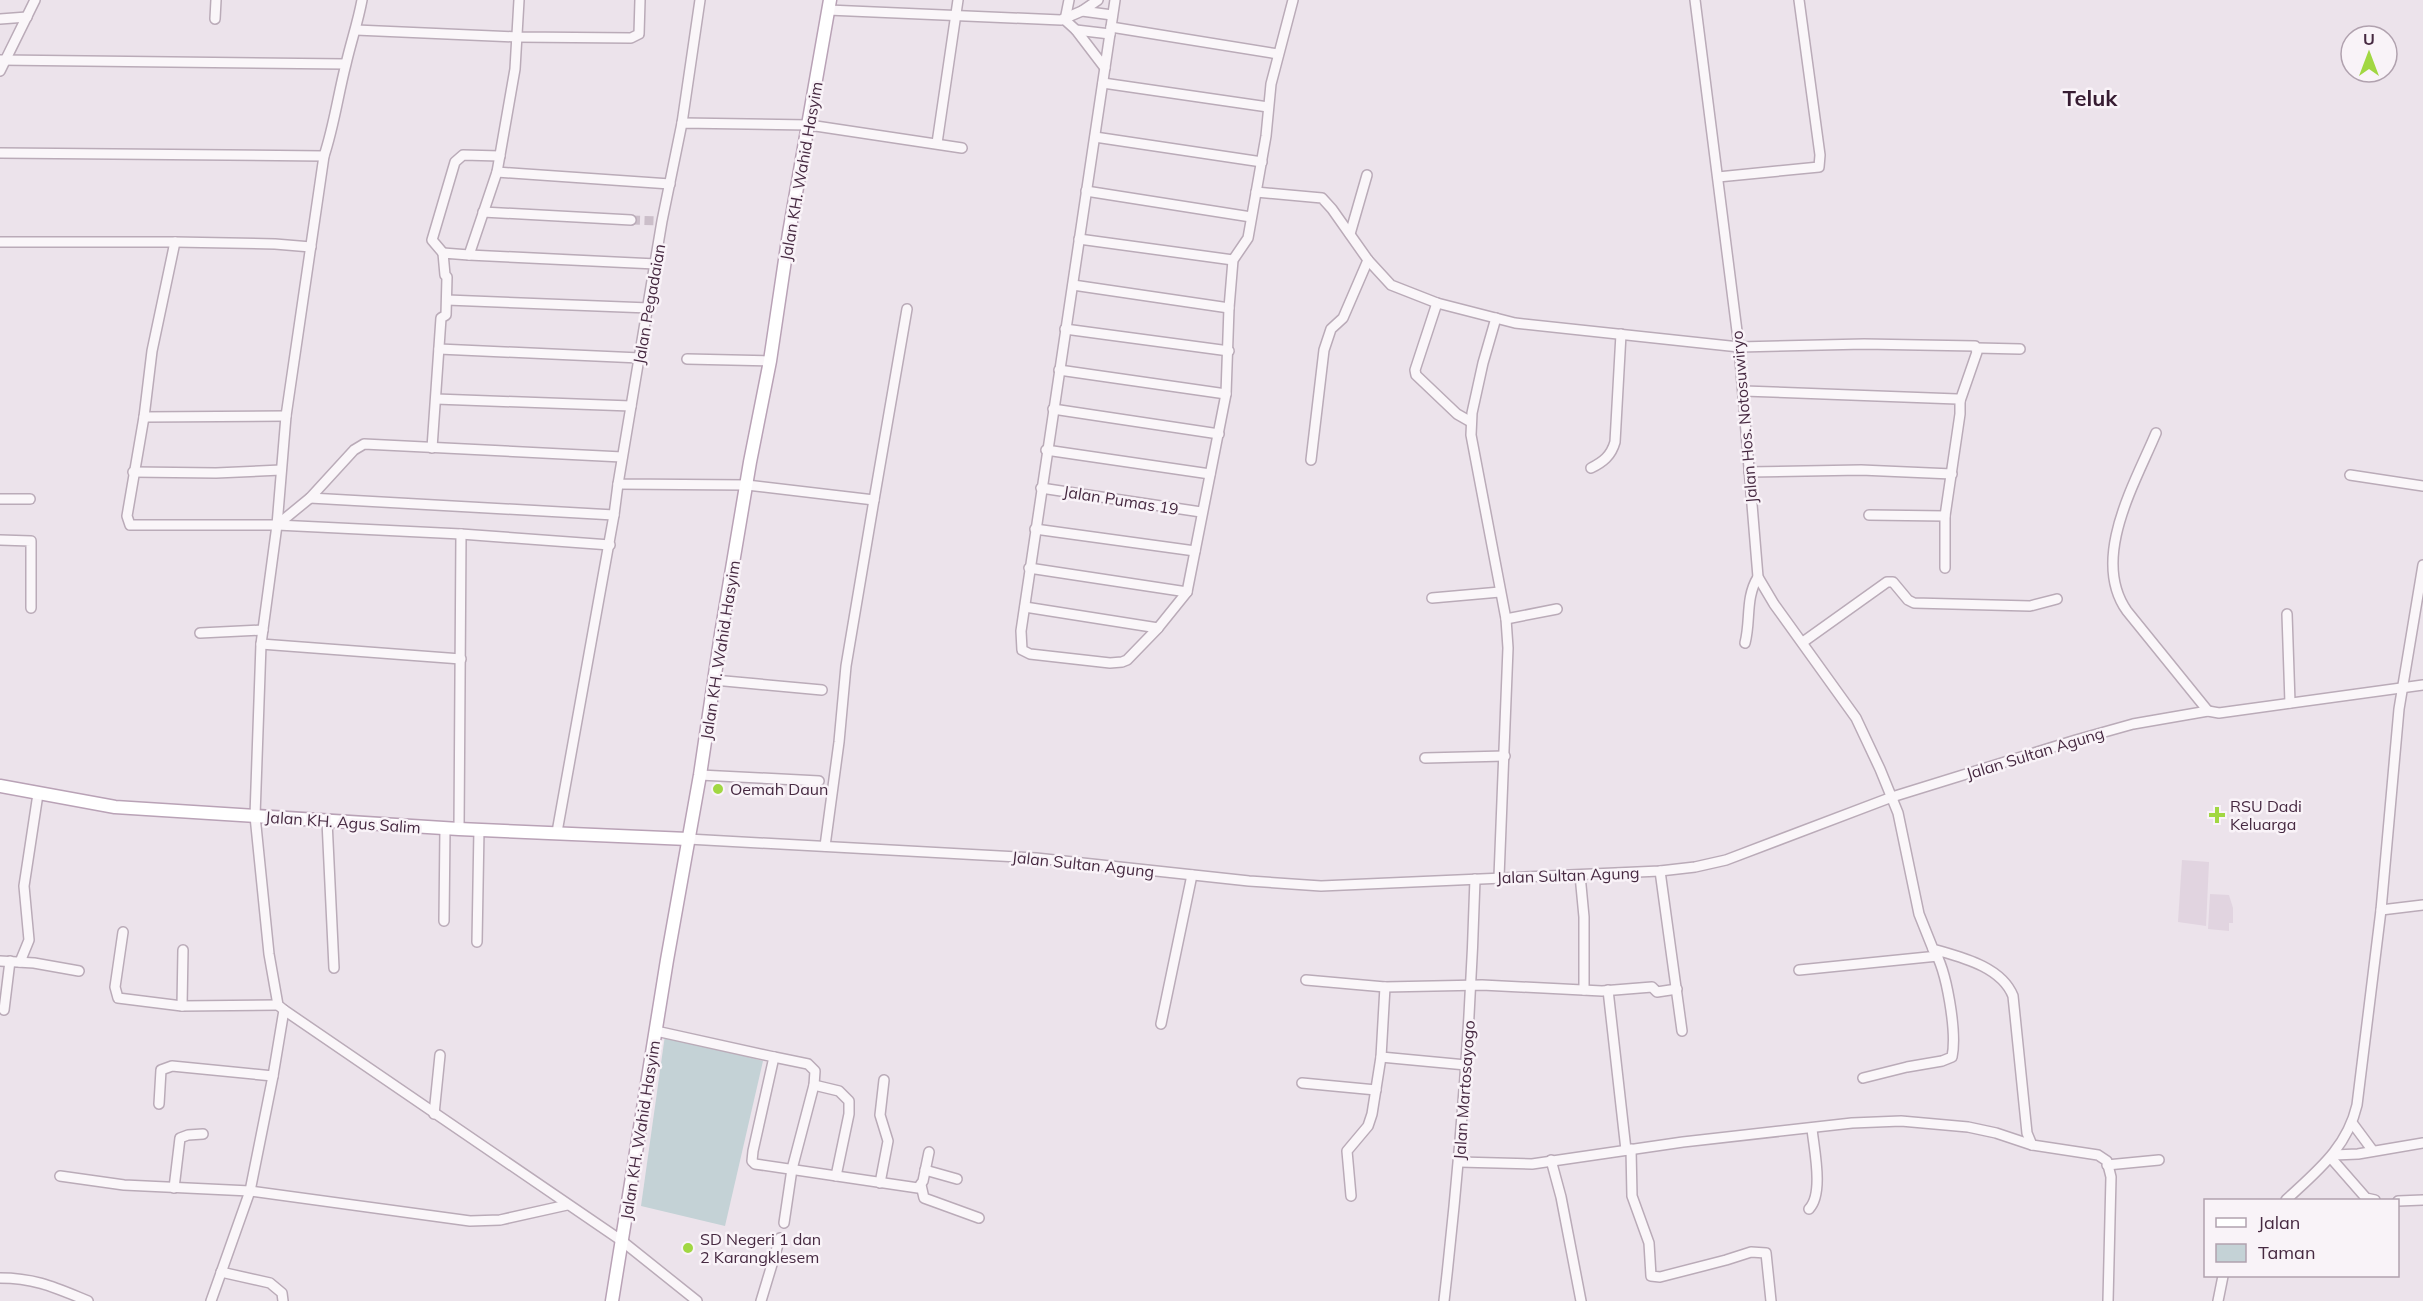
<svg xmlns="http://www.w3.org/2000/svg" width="2423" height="1301" font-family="Mulish,sans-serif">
  <rect width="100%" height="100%" fill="#ece3eb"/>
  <!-- built -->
  <g fill="#e1d4e0">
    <polygon points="2182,860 2209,862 2206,926 2178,922"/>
    <polygon points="2210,894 2229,895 2233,908 2233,923 2229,923 2229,931 2208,929"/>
  </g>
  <!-- green -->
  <polygon fill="#c4d2d6" points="665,1035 763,1061 725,1226 641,1206"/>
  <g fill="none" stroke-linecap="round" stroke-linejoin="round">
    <!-- minor-tunnel -->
    <polyline stroke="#cbbec9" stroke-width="9" stroke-dasharray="9 4.5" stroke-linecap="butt" points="631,220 660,221"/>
    <defs>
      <g id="minor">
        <polyline points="1115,0 1021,631 1022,650 1030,654 1110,663 1122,662 1127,660 1158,628 1187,592 1226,394 1229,308 1233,260 1248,238 1266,136 1271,84 1293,0"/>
        <path d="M1695 0 1739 347 1758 577 1774 604 1856 718 1880 769 1898 813 1919 914 1933 949C1960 957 2001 966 2013 996L2027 1133 2032 1145 2098 1155 2107 1161 2111 1177 2108 1301"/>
        <polyline points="828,10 1061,20 1082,11 1112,15"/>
        <polyline points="1082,11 1098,0"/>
        <polyline points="0,19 27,17"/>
        <polyline points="215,19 216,0"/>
        <polyline points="1065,20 1076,30 1110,34"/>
        <polyline points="1065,20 1069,0"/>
        <polyline points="1111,27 1278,54"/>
        <polyline points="356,30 517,37 631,38 639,34 640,0"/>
        <polyline points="1076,30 1105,68"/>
        <polyline points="0,60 345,64"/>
        <polyline points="0,71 35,0"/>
        <polyline points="1103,83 1268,107"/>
        <polyline points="682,123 700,0"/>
        <polyline points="1095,137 1262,162"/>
        <polyline points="937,143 958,0"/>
        <polyline points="0,153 324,156"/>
        <polyline points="497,172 670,184"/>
        <polyline points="1718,177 1819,167 1820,155 1799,0"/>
        <polyline points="1086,191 1251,217"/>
        <polyline points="1256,192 1322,198 1332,209 1368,260 1391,285 1437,303 1515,323 1739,347 1864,344 1975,346 1977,352 1960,401"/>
        <polyline points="483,212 631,220"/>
        <polyline points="1350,234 1367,175"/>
        <polyline points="1079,239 1233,260"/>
        <polyline points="0,242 175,242 275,244 311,247"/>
        <polyline points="175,242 152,351 144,417 127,516 130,525 277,525 461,534 610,545"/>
        <polyline points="443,253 432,240 455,162 463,155 500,156"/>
        <polyline points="469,255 656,264"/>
        <polyline points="1073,285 1229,308"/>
        <polyline points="447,300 649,308"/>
        <polyline points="1437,303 1415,370 1416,375 1457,414 1471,422"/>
        <polyline points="907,309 874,500 747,485 618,484 662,221 682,123 809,125 962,148"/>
        <polyline points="1496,318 1483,363 1472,413 1471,435 1506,619 1508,648 1499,877"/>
        <polyline points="1065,329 1229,351"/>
        <polyline points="1977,348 2020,349"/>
        <polyline points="439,349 640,358"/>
        <polyline points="687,359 770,361"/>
        <polyline points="1059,370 1226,394"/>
        <polyline points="1744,391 1957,399 1960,401 1960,414 1945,516 1945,568"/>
        <polyline points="436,399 631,406"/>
        <polyline points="1053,409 1219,434"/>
        <polyline points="144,417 286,416"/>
        <path d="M2156 433C2135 483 2090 559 2127 611L2208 711"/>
        <polyline points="432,448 441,318 446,315 447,277 445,275 443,253 469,255 497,172 515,69 519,0"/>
        <polyline points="1046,450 1210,474"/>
        <polyline points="1311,460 1324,350 1331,329 1343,318 1368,260"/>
        <path d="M1591 468C1603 462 1611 456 1615 442L1621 334"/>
        <polyline points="133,472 216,473 281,470"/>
        <polyline points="1749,472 1861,470 1952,474"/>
        <polyline points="2350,475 2423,486"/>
        <polyline points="1041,488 1201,512"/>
        <polyline points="310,498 614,515 618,484"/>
        <polyline points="0,499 30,499"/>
        <polyline points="1869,515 1945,516"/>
        <polyline points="277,525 310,498 354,450 364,444 622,457"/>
        <polyline points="1035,529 1195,551"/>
        <polyline points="0,540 31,541 31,608"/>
        <polyline points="1029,568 1187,592"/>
        <polyline points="1432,598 1500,592"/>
        <polyline points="1025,607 1158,628"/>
        <polyline points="2287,614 2290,703"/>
        <polyline points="1506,619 1557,609"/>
        <polyline points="200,633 263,630"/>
        <polyline points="1803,642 1887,582 1893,582 1908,600 1914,603 2030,606 2057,599"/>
        <path d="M1745 643C1751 620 1745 598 1758 577"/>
        <polyline points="261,644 461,659"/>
        <polyline points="714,680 822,690"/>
        <polyline points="1425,758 1505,756"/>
        <polyline points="700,775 819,781"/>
        <polyline points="327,821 334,968"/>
        <polyline points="459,829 461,534"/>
        <polyline points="557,832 614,515"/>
        <polyline points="688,839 1036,858 1249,881 1321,886 1660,871 1695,867 1726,860 1892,797 2076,740 2133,724 2208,711 2219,713 2423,685"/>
        <polyline points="825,846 839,742 846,666 874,500"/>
        <polyline points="1660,871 1682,1031"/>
        <polyline points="1580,875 1584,917 1584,990"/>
        <polyline points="2381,910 2423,905"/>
        <polyline points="444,921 445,828"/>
        <polyline points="123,932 115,987 118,998 182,1006 278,1005"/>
        <polyline points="477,942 479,829"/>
        <polyline points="0,961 34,963 79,971"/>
        <polyline points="20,962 29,940 24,886 38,794"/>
        <polyline points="1799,970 1938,956"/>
        <polyline points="1306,980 1385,987 1482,985 1602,991 1652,987 1657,992 1677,989"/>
        <polyline points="1608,990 1626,1150"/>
        <polyline points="182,1006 183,950"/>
        <polyline points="4,1010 10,961"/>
        <polyline points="284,1010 622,1241 697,1301"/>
        <polyline points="1161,1024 1192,875"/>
        <polyline points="656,1031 774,1057 753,1151 752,1161 755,1164 918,1188 923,1181 929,1152"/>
        <polyline points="774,1057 808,1064 815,1071 814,1085 792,1169 784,1223"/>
        <polyline points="1381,1057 1466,1065"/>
        <path d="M1863 1078 1907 1067 1942 1061 1952 1057C1957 1033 1947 969 1933 949"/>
        <polyline points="1302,1083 1376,1090"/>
        <polyline points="814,1085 839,1091 849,1101 849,1114 836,1176"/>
        <polyline points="159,1104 161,1070 172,1066 273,1076"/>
        <polyline points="434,1114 440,1055"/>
        <polyline points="2353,1124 2373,1151"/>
        <polyline points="1631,1149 1632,1196 1649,1243 1651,1276 1660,1277 1726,1260 1751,1252 1766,1253 1771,1301"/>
        <polyline points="2334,1155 2358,1154 2423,1143"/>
        <polyline points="2331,1158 2366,1198 2375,1200"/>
        <polyline points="1551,1160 1561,1197 1581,1301"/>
        <polyline points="1459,1162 1532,1164 1683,1142 1852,1123 1901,1121 1968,1127 1996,1133 2032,1145"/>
        <polyline points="2107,1165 2159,1160"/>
        <polyline points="925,1170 957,1179"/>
        <polyline points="60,1176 124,1185 250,1191 470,1221 500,1220 567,1205"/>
        <polyline points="880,1183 888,1141 880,1115 884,1080"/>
        <polyline points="921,1185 924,1198 979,1218"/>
        <polyline points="174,1188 180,1138 188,1135 203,1134"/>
        <polyline points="1351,1196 1347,1151 1368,1126 1372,1114 1381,1057 1385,987"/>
        <path d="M2286 1200C2317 1171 2347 1148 2357 1105L2381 910 2399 709 2423 565"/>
        <polyline points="2398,1201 2423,1200"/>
        <path d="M1809 1209C1824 1194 1814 1149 1812 1129"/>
        <polyline points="221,1272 270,1283 282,1293 283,1301"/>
        <path d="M0 1278C36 1278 56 1288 88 1301"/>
        <path d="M211 1301 250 1191 273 1076 284 1010 278 1005 269 954 255 816 261 644 277 525 286 416 324 156C334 126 338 95 346 64 351 42 358 22 362 0"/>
        <polyline points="761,1301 780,1238"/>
        <path d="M1444 1301C1460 1161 1471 1020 1475 879"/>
        <polyline points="2218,1301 2223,1276"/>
      </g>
      <g id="major">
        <polyline points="0,786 115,807 459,829 688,839"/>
        <polyline points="612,1301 667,960 700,775 721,634 750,462 770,361 789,233 830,0"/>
      </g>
    </defs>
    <!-- minor casing -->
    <use href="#minor" stroke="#baabb8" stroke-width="12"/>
    <!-- major casing -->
    <use href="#major" stroke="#b9a2b6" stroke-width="15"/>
    <!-- minor -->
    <use href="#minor" stroke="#faf6f9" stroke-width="9"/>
    <!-- major -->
    <use href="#major" stroke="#fff" stroke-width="12"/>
  </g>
  <!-- markers -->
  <g fill="#a1d742" stroke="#f9f3f8" stroke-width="2">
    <circle cx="718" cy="789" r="6"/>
    <path d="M2214 806h6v6h6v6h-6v6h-6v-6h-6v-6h6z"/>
    <circle cx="688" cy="1248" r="6"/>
  </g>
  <g text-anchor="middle" stroke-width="5" stroke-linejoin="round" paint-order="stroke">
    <!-- street labels -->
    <g font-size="16" fill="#462941" stroke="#f9f3f8">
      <text transform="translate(801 171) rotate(-80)" y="6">Jalan KH. Wahid Hasyim</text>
      <text transform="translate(649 304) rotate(-80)" y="6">Jalan Pegadaian</text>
      <text transform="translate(1744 417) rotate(-95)" y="6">Jalan Hos. Notosuwiryo</text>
      <text transform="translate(1121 500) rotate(9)" y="6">Jalan Pumas 19</text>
      <text transform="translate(720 650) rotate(-81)" y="6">Jalan KH. Wahid Hasyim</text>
      <text transform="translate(2035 753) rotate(-17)" y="6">Jalan Sultan Agung</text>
      <text transform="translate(343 822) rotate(4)" y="6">Jalan KH. Agus Salim</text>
      <text transform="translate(1083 864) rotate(6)" y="6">Jalan Sultan Agung</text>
      <text transform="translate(1568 875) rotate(-2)" y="6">Jalan Sultan Agung</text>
      <text transform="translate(1464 1090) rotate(-86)" y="6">Jalan Martosayogo</text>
      <text transform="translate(640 1130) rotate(-81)" y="6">Jalan KH. Wahid Hasyim</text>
    </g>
    <!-- poi labels -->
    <g font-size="16" fill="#462941" stroke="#f9f3f8" text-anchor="start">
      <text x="730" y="795">Oemah Daun</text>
      <text x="2230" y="812">RSU Dadi<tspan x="2230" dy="18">Keluarga</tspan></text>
      <text x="700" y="1245">SD Negeri 1 dan<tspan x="700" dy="18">2 Karangklesem</tspan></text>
    </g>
    <!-- district labels -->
    <g font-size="22" font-weight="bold" fill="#371c32" stroke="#f9f3f8">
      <text x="2090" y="106">Teluk</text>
    </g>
  </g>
  <!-- legend -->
  <rect x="2204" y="1199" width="195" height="78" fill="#f9f3f8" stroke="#b1a2af" stroke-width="1.5"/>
  <rect x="2216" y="1218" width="30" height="9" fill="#ffffff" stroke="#b1a2af" stroke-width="1.5"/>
  <text x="2258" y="1229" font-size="18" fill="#462941">Jalan</text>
  <rect x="2216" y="1244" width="30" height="18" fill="#c4d2d6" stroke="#b1a2af" stroke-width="1.5"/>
  <text x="2258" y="1259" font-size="18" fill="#462941">Taman</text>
  <!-- north arrow -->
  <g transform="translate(2369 54)"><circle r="28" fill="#f9f3f8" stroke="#b1a2af" stroke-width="1.5"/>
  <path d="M0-4.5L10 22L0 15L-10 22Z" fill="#a1d742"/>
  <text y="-9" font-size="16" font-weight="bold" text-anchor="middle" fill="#462941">U</text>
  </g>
</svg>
